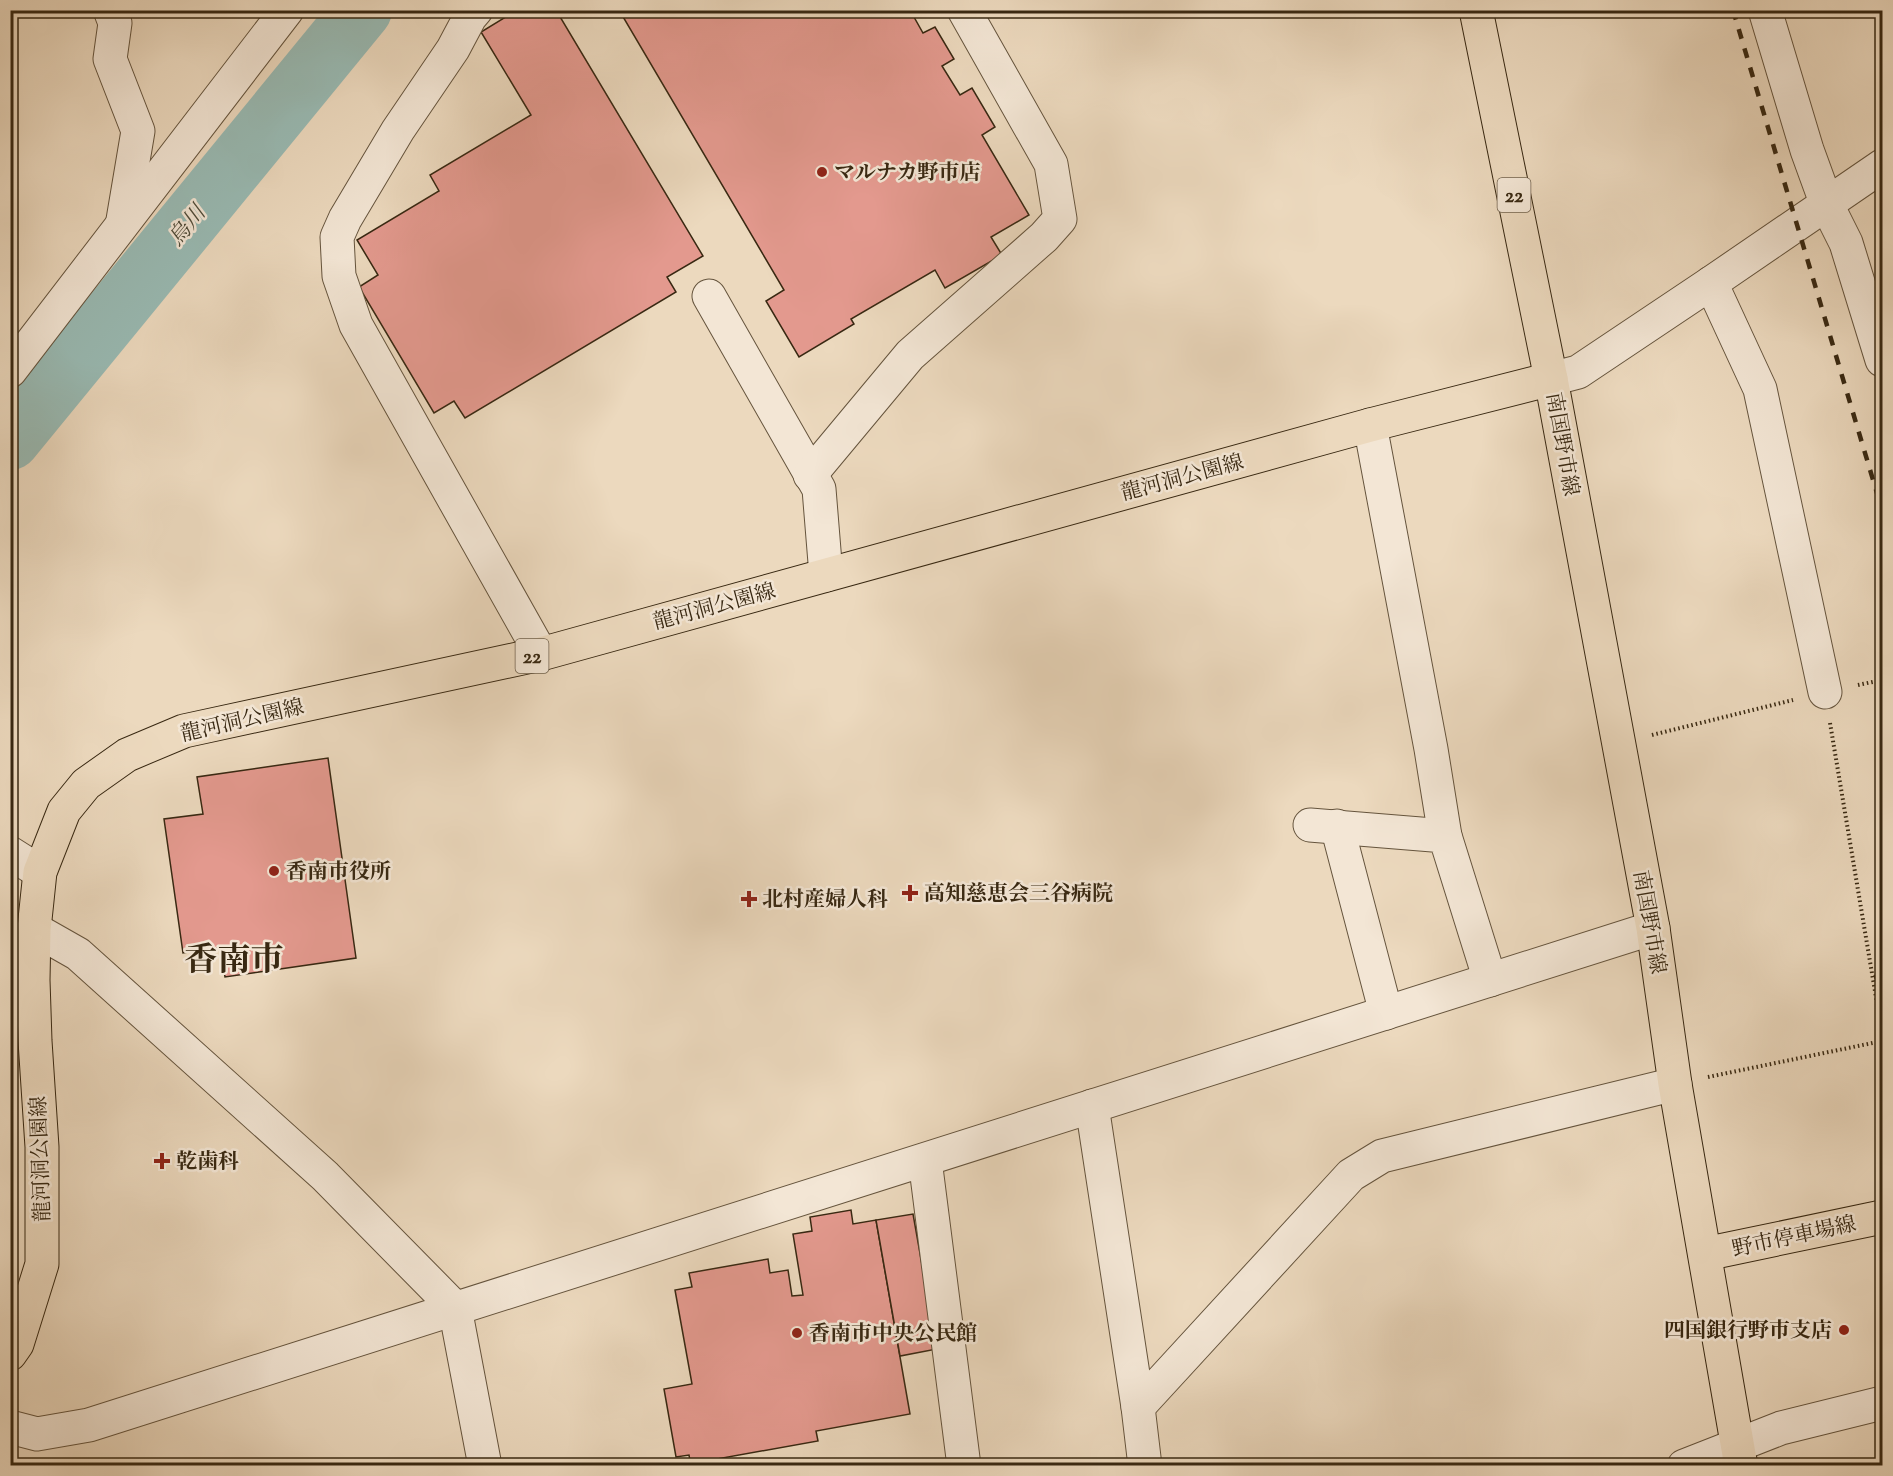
<svg xmlns="http://www.w3.org/2000/svg" width="1893" height="1476" font-family="'Sorts Mill Goudy','Noto Serif JP',serif">
  <rect width="100%" height="100%" fill="#ecd9be"/>
  <filter id="stains"><feTurbulence type="fractalNoise" baseFrequency=".00333" numOctaves="4"/><feColorMatrix values="0 0 0 0 .2 0 0 0 0 .09 0 0 0 0 .02 0 0 0 .5 -.17"/></filter>
  <radialGradient id="worn" r=".72"><stop offset=".6" stop-color="#630" stop-opacity="0"/><stop offset="1" stop-color="#630" stop-opacity=".3"/></radialGradient>
  <g fill="none" stroke-linecap="round" stroke-linejoin="round">
    <!-- river -->
    <polyline stroke="#99bab3" stroke-width="60" points="10,440 362,10"/>
  </g>
  <!-- building -->
  <g fill="#e3998e" stroke="#382812" stroke-width="1.5">
    <polygon points="517,10 556,10 703,256 667,277 676,292 465,418 454,401 434,413 359,287 378,275 357,240 439,191 430,175 531,115 481,32"/>
    <polygon points="619,10 910,10 923,33 935,27 954,59 942,66 960,95 972,88 995,127 982,135 1029,215 991,237 1002,255 945,288 935,270 851,319 854,324 799,357 766,301 784,290"/>
    <polygon points="328,758 356,958 225,977 221,947 183,953 164,819 203,814 197,777"/>
    <polygon points="851,1210 853,1224 876,1220 910,1414 816,1431 818,1441 711,1460 712,1466 691,1466 689,1455 676,1457 664,1389 692,1384 675,1290 692,1287 689,1273 768,1259 770,1273 788,1270 792,1296 803,1295 793,1234 812,1231 810,1217"/>
    <polygon points="913,1214 937,1349 900,1356 876,1220"/>
  </g>
  <g fill="none" stroke-linecap="round" stroke-linejoin="round">
    <defs>
      <g id="minor">
        <polyline points="110,10 115,23 110,59 138,131 123,220"/>
        <polyline points="476,10 470,17 453,49 398,130 345,219 337,237 339,276 356,325 541,654"/>
        <polyline points="1765,10 1807,150 1827,205 1846,243 1882,360"/>
        <polyline points="1711,283 1760,389 1825,692"/>
        <polyline points="709,296 819,489 826,575"/>
        <polyline points="10,371 287,10"/>
        <polyline points="1551,379 1578,372 1711,283 1882,166"/>
        <polyline points="1370,425 1431,749 1445,836"/>
        <polyline points="810,475 910,355 1044,237 1060,219 1051,164 964,10"/>
        <polyline points="1310,825 1445,836 1490,980"/>
        <polyline points="1337,826 1386,1013"/>
        <polyline points="10,853 40,872"/>
        <polyline points="34,929 78,954 325,1176 455,1308 485,1466"/>
        <polyline points="1092,1106 1138,1407 1145,1466"/>
        <polyline points="925,1160 964,1466"/>
        <polyline points="1138,1407 1351,1175 1382,1156 1675,1084"/>
        <polyline points="10,1427 37,1434 89,1425 1653,928"/>
        <polyline points="1684,1466 1781,1428 1882,1403"/>
      </g>
      <g id="major">
        <polyline points="1476,10 1551,379 1653,928 1675,1084 1741,1466"/>
        <polyline points="1705,1254 1882,1217"/>
        <polyline points="10,1354 17,1344 42,1264 42,1147 35,1041 33,980 34,929 40,872 64,811 86,784 127,755 184,731 541,654 1370,425 1551,379"/>
      </g>
    </defs>
    <!-- minor casing -->
    <use href="#minor" stroke="#65543d" stroke-width="35"/>
    <!-- major casing -->
    <use href="#major" stroke="#382812" stroke-width="35"/>
    <!-- path -->
    <g stroke="#382812" stroke-width="4" stroke-dasharray="1.5 3" stroke-linecap="butt">
      <polyline points="1858,685 1882,680"/>
      <polyline points="1830,723 1882,1033"/>
      <polyline points="1652,735 1793,700"/>
      <polyline points="1874,977 1882,975"/>
      <polyline points="1708,1077 1882,1041"/>
    </g>
    <!-- minor -->
    <use href="#minor" stroke="#f3e6d5" stroke-width="33"/>
    <!-- major -->
    <use href="#major" stroke="#ecd9be" stroke-width="33"/>
    <!-- rail -->
    <polyline stroke="#382812" stroke-width="4.5" stroke-dasharray="10 10" stroke-linecap="butt" points="1733,10 1882,510"/>
  </g>
  <!-- markers -->
  <g fill="#8f2418" stroke="#f3e6d5" stroke-width="2">
    <circle cx="822" cy="172" r="6"/>
    <circle cx="274" cy="871" r="6"/>
    <path d="M907 884h6v6h6v6h-6v6h-6v-6h-6v-6h6z"/>
    <path d="M746 890h6v6h6v6h-6v6h-6v-6h-6v-6h6z"/>
    <path d="M159 1152h6v6h6v6h-6v6h-6v-6h-6v-6h6z"/>
    <circle cx="1844" cy="1330" r="6"/>
    <circle cx="797" cy="1333" r="6"/>
  </g>
  <g text-anchor="middle" stroke-width="5" stroke-linejoin="round" paint-order="stroke">
    <!-- shield labels -->
    <g fill="#f3e6d5" stroke="#70614c" stroke-width="1.5">
      <rect x="1497.5" y="178" width="33" height="34" rx="4.5"/>
      <rect x="515.5" y="639" width="33" height="34" rx="4.5"/>
    </g>
    <g font-size="20" font-weight="bold" fill="#382812">
      <text x="1514" y="202">22</text>
      <text x="532" y="663">22</text>
    </g>
    <!-- poi labels -->
    <g font-size="21" font-weight="bold" fill="#382812" stroke="#f3e6d5" text-anchor="start">
      <text x="834" y="179">マルナカ野市店</text>
      <text x="286" y="878">香南市役所</text>
      <text x="924" y="900">高知慈恵会三谷病院</text>
      <text x="762" y="906">北村産婦人科</text>
      <text x="176" y="1168">乾歯科</text>
      <text x="1832" y="1337" text-anchor="end">四国銀行野市支店</text>
      <text x="809" y="1340">香南市中央公民館</text>
    </g>
    <!-- street labels -->
    <g font-size="21" fill="#382812" stroke="#f3e6d5">
      <text transform="translate(1563 444) rotate(80)" y="7">南国野市線</text>
      <text transform="translate(1182 477) rotate(-15)" y="7">龍河洞公園線</text>
      <text transform="translate(714 606) rotate(-15)" y="7">龍河洞公園線</text>
      <text transform="translate(242 720) rotate(-13)" y="7">龍河洞公園線</text>
      <text transform="translate(1650 922) rotate(80)" y="7">南国野市線</text>
      <text transform="translate(40 1159) rotate(-92)" y="7">龍河洞公園線</text>
      <text transform="translate(1794 1236) rotate(-12)" y="7">野市停車場線</text>
    </g>
    <!-- water labels -->
    <g font-size="22" font-style="italic" fill="#504c3a" stroke="#f3e6d5">
      <text transform="translate(186 225) rotate(-51)" y="8">烏川</text>
    </g>
    <!-- town labels -->
    <g font-size="33" font-weight="bold" fill="#382812" stroke="#f3e6d5">
      <text x="234" y="970">香南市</text>
    </g>
  </g>
  <!-- margin -->
  <rect width="1893" height="1476" fill="none" stroke="#ecd9be" stroke-width="36"/>
  <rect x="12" y="12" width="1869" height="1452" fill="none" stroke="#382812" stroke-width="3"/>
  <rect x="18" y="18" width="1857" height="1440" fill="none" stroke="#382812" stroke-width="1.5"/>
  <rect width="100%" height="100%" filter="url(#stains)"/>
  <rect width="100%" height="100%" fill="url(#worn)"/>
</svg>
